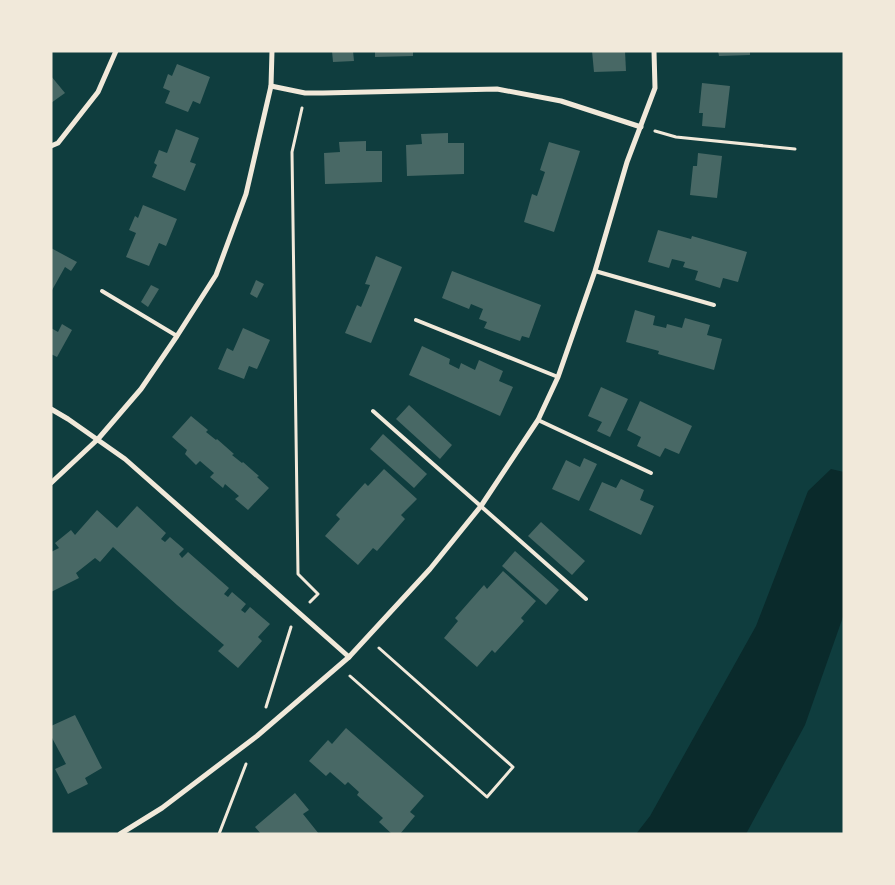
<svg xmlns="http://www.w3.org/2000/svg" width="895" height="885" font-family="Spectral,serif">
  <rect width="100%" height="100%" fill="#0f3d3e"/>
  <!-- water -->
  <polygon fill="#0a2a2b" points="831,469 844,472 844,614 805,725 746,834 636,834 650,816 756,626 808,491"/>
  <!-- building -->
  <g fill="#486865">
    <polygon points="332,51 353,51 354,61 333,62"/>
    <polygon points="375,51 413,51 413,56 375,57"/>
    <polygon points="592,51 625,51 626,71 594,72"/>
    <polygon points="718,51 750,51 750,55 719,56"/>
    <polygon points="177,64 210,77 200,104 193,101 188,112 165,103 170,91 163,88 168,74 172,76"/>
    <polygon points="51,76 65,93 51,103"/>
    <polygon points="702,83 730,86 725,128 702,126 703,113 699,113"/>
    <polygon points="176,129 199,138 190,162 196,164 185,191 152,177 157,165 154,163 159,150 167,153"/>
    <polygon points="448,133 448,143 464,143 464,174 407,176 406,145 422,144 421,134"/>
    <polygon points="366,141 366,151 382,151 382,182 325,184 324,153 340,152 339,142"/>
    <polygon points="549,142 580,151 554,232 524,222 532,194 537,196 545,172 540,170"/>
    <polygon points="698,153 722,156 717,198 690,195 693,166 697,166"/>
    <polygon points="143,205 177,219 166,246 159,243 149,266 126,257 136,233 129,230 135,216 138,218"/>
    <polygon points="658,230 691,239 692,236 747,252 738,282 723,278 720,288 695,280 698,271 683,267 685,262 672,259 669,268 648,262"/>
    <polygon points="51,248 77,262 71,271 65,267 51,292"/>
    <polygon points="376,256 402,267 371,343 345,333 357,305 361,307 370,285 365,284"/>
    <polygon points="452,271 541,305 529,338 522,336 520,341 484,328 487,322 479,319 483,309 471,304 469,309 442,298"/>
    <polygon points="256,280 264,284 257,298 250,294"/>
    <polygon points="151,285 159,289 148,307 141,302"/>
    <polygon points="635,310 655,316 653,325 666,328 667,324 682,328 685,318 710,325 707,335 722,339 714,370 658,354 659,351 626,342"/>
    <polygon points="62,324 72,330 57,357 51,354 51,328 58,332"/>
    <polygon points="243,328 270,340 257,369 249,366 244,379 218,369 227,348 233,351"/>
    <polygon points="422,346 450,359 449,364 459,369 461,363 475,370 479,360 503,371 499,381 513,387 500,416 409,375"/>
    <polygon points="601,387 628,399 610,437 597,431 602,422 588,416"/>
    <polygon points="640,401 692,426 679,454 665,448 660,457 637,446 641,437 627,430"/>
    <polygon points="409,405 452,445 440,459 396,419"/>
    <polygon points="191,416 208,430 206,432 216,440 217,439 234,454 232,455 242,463 243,462 259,476 257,477 269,488 248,510 235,499 239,496 225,484 223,488 210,477 214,473 200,461 196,465 185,454 187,450 172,437"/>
    <polygon points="383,434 427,474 414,488 370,449"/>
    <polygon points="584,458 597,464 579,501 552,489 566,460 580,467"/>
    <polygon points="384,469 417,499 401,515 405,519 377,551 373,548 358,565 325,536 340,519 336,515 365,483 368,486"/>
    <polygon points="621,479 644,490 640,500 654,506 641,535 589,510 602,482 616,488"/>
    <polygon points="137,506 166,533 161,539 165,542 170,537 184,549 179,554 182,558 188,552 229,588 224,594 228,597 232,592 246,604 241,610 245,613 250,607 270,624 258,637 262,641 238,668 218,651 224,645 177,605 113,547 100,562 95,558 76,573 79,578 51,592 51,552 59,548 55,543 71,530 75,535 97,510 117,528"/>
    <polygon points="541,522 585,561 572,575 528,536"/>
    <polygon points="515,551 559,590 546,605 502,566"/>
    <polygon points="503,571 536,601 521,618 524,621 495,653 492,650 477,667 444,638 458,621 455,618 484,585 487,589"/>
    <polygon points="75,715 102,768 85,778 88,784 68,794 55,769 66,764 51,736 51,726"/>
    <polygon points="346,728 424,796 410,812 415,816 400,834 392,834 379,822 383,818 357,795 359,792 348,782 345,785 330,772 326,776 309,761 328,740 332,744"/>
    <polygon points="295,793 309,810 303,814 319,834 261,834 255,827"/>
  </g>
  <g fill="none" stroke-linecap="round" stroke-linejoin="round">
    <!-- path -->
    <g stroke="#f1e9da" stroke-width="3">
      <polyline points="302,108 292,152 298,574 318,594 310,602"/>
      <polyline points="655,131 676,137 795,149"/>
      <polyline points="350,676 487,797 513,767 379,648"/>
      <polyline points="266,707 291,627"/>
      <polyline points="219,834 246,764"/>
    </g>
    <!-- service -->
    <g stroke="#f1e9da" stroke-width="4">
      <polyline points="595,271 714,305"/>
      <polyline points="102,291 177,336"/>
      <polyline points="416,320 558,377"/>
      <polyline points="373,411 586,599"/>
      <polyline points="538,420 651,473"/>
    </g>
    <!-- minor -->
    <g stroke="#f1e9da" stroke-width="5">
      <polyline points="271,86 305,93 323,93 497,89 561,101 641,127"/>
      <polyline points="51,146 58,143 98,92 116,51"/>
      <polyline points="51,409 68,419 125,459 349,657"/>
      <polyline points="51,483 98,439 141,389 177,336 216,275 246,194 271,86 272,51"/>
      <polyline points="120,834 162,808 257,736 349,657 430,569 481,506 538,420 558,377 595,271 627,162 655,88 654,51"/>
    </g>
  </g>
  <!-- border -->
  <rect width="895" height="885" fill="none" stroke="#f1e9da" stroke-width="105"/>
</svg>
